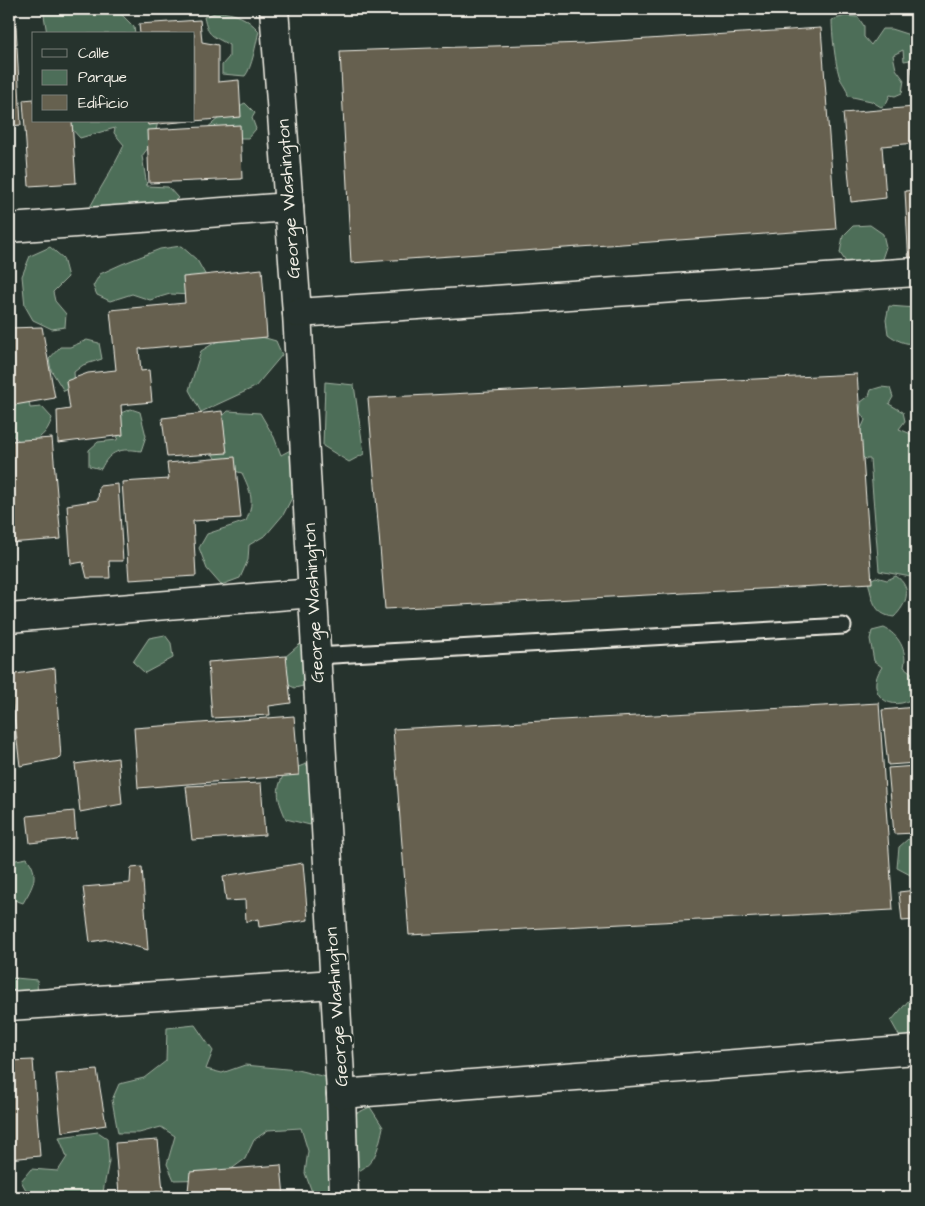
<svg xmlns="http://www.w3.org/2000/svg" width="925" height="1206" font-family="'Architects Daughter',sans-serif">
  <rect width="100%" height="100%" fill="#26332d"/>
  <filter id="ink" filterUnits="userSpaceOnUse"><feTurbulence type="fractalNoise" baseFrequency=".02" numOctaves="2"/><feDisplacementMap in="SourceGraphic" scale="10" xChannelSelector="R" yChannelSelector="G"/><feConvolveMatrix kernelMatrix="1 2 1 2 8 2 1 2 1" color-interpolation-filters="sRGB"/></filter>
  <g filter="url(#ink)">
    <!-- green -->
    <g fill="#4d6e59" stroke="#a0b0a0">
      <polygon points="43,9 116,9 134,27 135,34 47,34"/>
      <path d="M217 12C236 13 246 17 259 31 256 43 252 68 245 76L222 74V65L229 57V45C212 35 208 37 204 17Z"/>
      <path d="M845 16 858 17 864 26V37L871 45 882 29H891L916 37V59L904 61 903 50 893 55 896 69 904 80 902 93 895 96 890 95 886 104 881 107 871 101 848 96C847 86 841 83 839 75 835 62 832 33 832 20Z"/>
      <polygon points="245,103 255,113 252,118 256,129 248,138 233,138 201,133 225,113"/>
      <path d="M72 121H158L154 140 142 156 147 186 168 187 178 198 157 217H85C97 192 113 170 124 145L114 133 115 128 80 138 71 128Z"/>
      <polygon points="870,225 883,234 886,247 881,262 850,268 840,253 843,236 853,226"/>
      <polygon points="181,246 197,260 210,283 193,295 170,294 150,300 132,294 110,301 97,295 93,286 100,274 122,264 160,249"/>
      <polygon points="50,247 63,258 68,277 53,292 55,301 66,314 65,327 52,329 33,320 25,306 22,276 30,256"/>
      <path d="M889 306 916 308V344C905 344 897 341 888 334L886 320Z"/>
      <polygon points="248,333 276,341 282,355 255,387 201,412 189,390 201,351 229,334"/>
      <polygon points="87,340 99,343 102,359 83,365 74,372 75,386 64,391 51,370 49,359 60,347 70,347"/>
      <polygon points="325,382 354,385 364,454 349,462 323,446"/>
      <path d="M19 386 28 394 30 408 42 407 52 418C47 434 40 439 24 445L12 435C14 418 9 404 9 387Z"/>
      <polygon points="881,387 890,388 893,397 889,404 903,412 905,421 899,429 916,436 916,578 879,571 870,459 865,459 858,452 857,438 865,420 860,412 861,402 869,396 871,390"/>
      <path d="M131 409 140 412 146 436 141 451C121 448 110 450 101 469L89 466V450L98 442 117 440 120 428 118 414Z"/>
      <path d="M228 411 260 413 274 437 281 455 296 447 319 461V476L293 496 283 515 266 535 249 545 248 560 240 578 221 585 207 569 199 548 207 534 246 521C255 502 251 492 242 473 217 467 209 456 207 431Z"/>
      <path d="M896 576C913 588 907 604 894 617 873 615 872 597 868 581L876 577 887 580Z"/>
      <path d="M884 628C898 634 908 651 904 667L914 675 916 696C891 716 863 693 882 667L874 661 870 639 872 631Z"/>
      <polygon points="165,635 171,643 173,658 145,673 133,662 149,638"/>
      <polygon points="306,639 311,684 295,688 282,682 278,663"/>
      <path d="M306 764C316 779 317 808 310 825L286 819C278 799 274 792 285 772Z"/>
      <polygon points="908,839 916,843 916,878 897,868 899,847"/>
      <path d="M27 858C40 875 33 886 23 903L9 898V866L11 861Z"/>
      <polygon points="15,978 37,980 38,1000 9,1013 9,979"/>
      <polygon points="916,997 916,1058 901,1039 891,1021 909,1000"/>
      <path d="M195 1025 213 1051 206 1069 222 1073 245 1065 297 1070 330 1078 339 1121 370 1107 383 1127C376 1159 374 1166 343 1178L346 1197H311L312 1192 305 1173 308 1151 301 1128 268 1130 254 1140 245 1159 218 1179 174 1180 167 1164 175 1136 161 1127 139 1133H118L112 1100 119 1084 144 1078 166 1061 167 1028Z"/>
      <polygon points="98,1132 107,1138 109,1161 102,1197 30,1197 21,1181 31,1169 58,1171 67,1157 59,1137"/>
    </g>
    <!-- building -->
    <g fill="#66614f" stroke="#f4f1e8">
      <polygon points="9,9 15,9 17,44 9,45"/>
      <polygon points="200,20 202,42 218,45 218,82 239,80 241,117 194,121 194,34 140,34 139,24"/>
      <polygon points="821,28 836,229 351,263 340,51 585,43"/>
      <polygon points="910,45 916,45 916,84 913,85"/>
      <polygon points="17,47 21,125 9,126 9,48"/>
      <polygon points="34,99 34,121 72,121 76,183 29,186 23,100"/>
      <polygon points="914,107 916,143 882,146 886,198 851,202 843,113"/>
      <polygon points="147,121 190,121 148,125"/>
      <polygon points="240,125 242,179 149,183 147,130"/>
      <polygon points="916,190 916,266 909,266 905,191"/>
      <polygon points="262,269 267,337 139,349 141,371 149,370 152,402 121,405 123,435 58,443 57,411 70,409 66,381 88,373 116,370 110,310 185,303 183,277"/>
      <polygon points="42,327 55,398 9,406 9,328"/>
      <polygon points="857,374 872,583 385,609 368,398"/>
      <polygon points="222,411 227,453 167,457 162,418"/>
      <polygon points="52,438 61,539 9,543 9,441"/>
      <polygon points="235,457 241,518 193,521 196,576 129,580 122,482 169,479 167,463"/>
      <polygon points="118,484 123,561 109,561 110,578 87,578 83,562 71,564 67,505 98,500 99,486"/>
      <polygon points="286,656 291,703 269,706 270,715 212,718 208,662"/>
      <polygon points="55,668 61,758 20,766 9,675"/>
      <polygon points="879,703 893,910 409,935 393,729"/>
      <polygon points="916,707 916,763 888,765 882,710"/>
      <polygon points="294,716 299,775 138,788 134,728"/>
      <polygon points="118,758 122,804 80,812 75,764"/>
      <polygon points="916,766 916,833 894,834 888,768"/>
      <polygon points="261,783 265,835 192,840 186,786"/>
      <polygon points="74,811 76,838 30,843 27,816"/>
      <polygon points="303,863 308,920 259,927 258,919 246,922 245,900 226,901 223,876"/>
      <polygon points="142,867 148,950 108,939 90,942 83,887 130,883 131,868"/>
      <polygon points="916,890 916,920 902,921 899,892"/>
      <polygon points="33,1060 40,1156 9,1159 9,1061"/>
      <polygon points="97,1070 106,1125 62,1132 56,1074"/>
      <polygon points="158,1140 163,1191 119,1195 115,1143"/>
      <polygon points="281,1165 284,1197 166,1197 166,1195 188,1191 190,1172"/>
    </g>
    <g fill="none" stroke-linecap="round" stroke-linejoin="round">
      <defs>
        <polyline id="service" points="316,656 843,626"/>
        <g id="minor">
          <polyline points="274,9 297,313 341,1094 344,1197"/>
          <polyline points="9,228 289,207"/>
          <polyline points="297,313 916,272"/>
          <polyline points="9,618 313,593"/>
          <polyline points="9,1006 334,984"/>
          <polyline points="341,1094 916,1050"/>
        </g>
      </defs>
      <!-- service casing -->
      <use href="#service" stroke="#f4f1e8" stroke-width="19"/>
      <!-- minor casing -->
      <use href="#minor" stroke="#f4f1e8" stroke-width="31"/>
      <!-- service -->
      <use href="#service" stroke="#26332d" stroke-width="15"/>
      <!-- minor -->
      <use href="#minor" stroke="#26332d" stroke-width="28"/>
    </g>
  </g>
  <g text-anchor="middle" stroke-width="5" stroke-linejoin="round" paint-order="stroke">
    <!-- street labels -->
    <g font-size="18" fill="#f4f1e8" stroke="#26332d">
      <text transform="translate(288 199) rotate(-94)" y="6">George Washington</text>
      <text transform="translate(313 603) rotate(-93)" y="6">George Washington</text>
      <text transform="translate(336 1007) rotate(-94)" y="6">George Washington</text>
    </g>
  </g>
  <!-- margin -->
  <rect width="925" height="1206" fill="none" stroke="#26332d" stroke-width="30"/>
  <rect x="15" y="15" width="895" height="1176" fill="none" stroke="#f4f1e8" stroke-width="2" filter="url(#ink)"/>
  <!-- legend -->
  <rect x="32" y="32" width="162" height="90" fill="#26332d" stroke="#787f78"/>
  <rect x="42" y="49" width="25" height="8" fill="#26332d" stroke="#787f78"/>
  <text x="78" y="58" font-size="15" fill="#f4f1e8">Calle</text>
  <rect x="42" y="70" width="25" height="15" fill="#4d6e59" stroke="#787f78"/>
  <text x="78" y="82" font-size="15" fill="#f4f1e8">Parque</text>
  <rect x="42" y="95" width="25" height="15" fill="#66614f" stroke="#787f78"/>
  <text x="78" y="108" font-size="15" fill="#f4f1e8">Edificio</text>
</svg>
